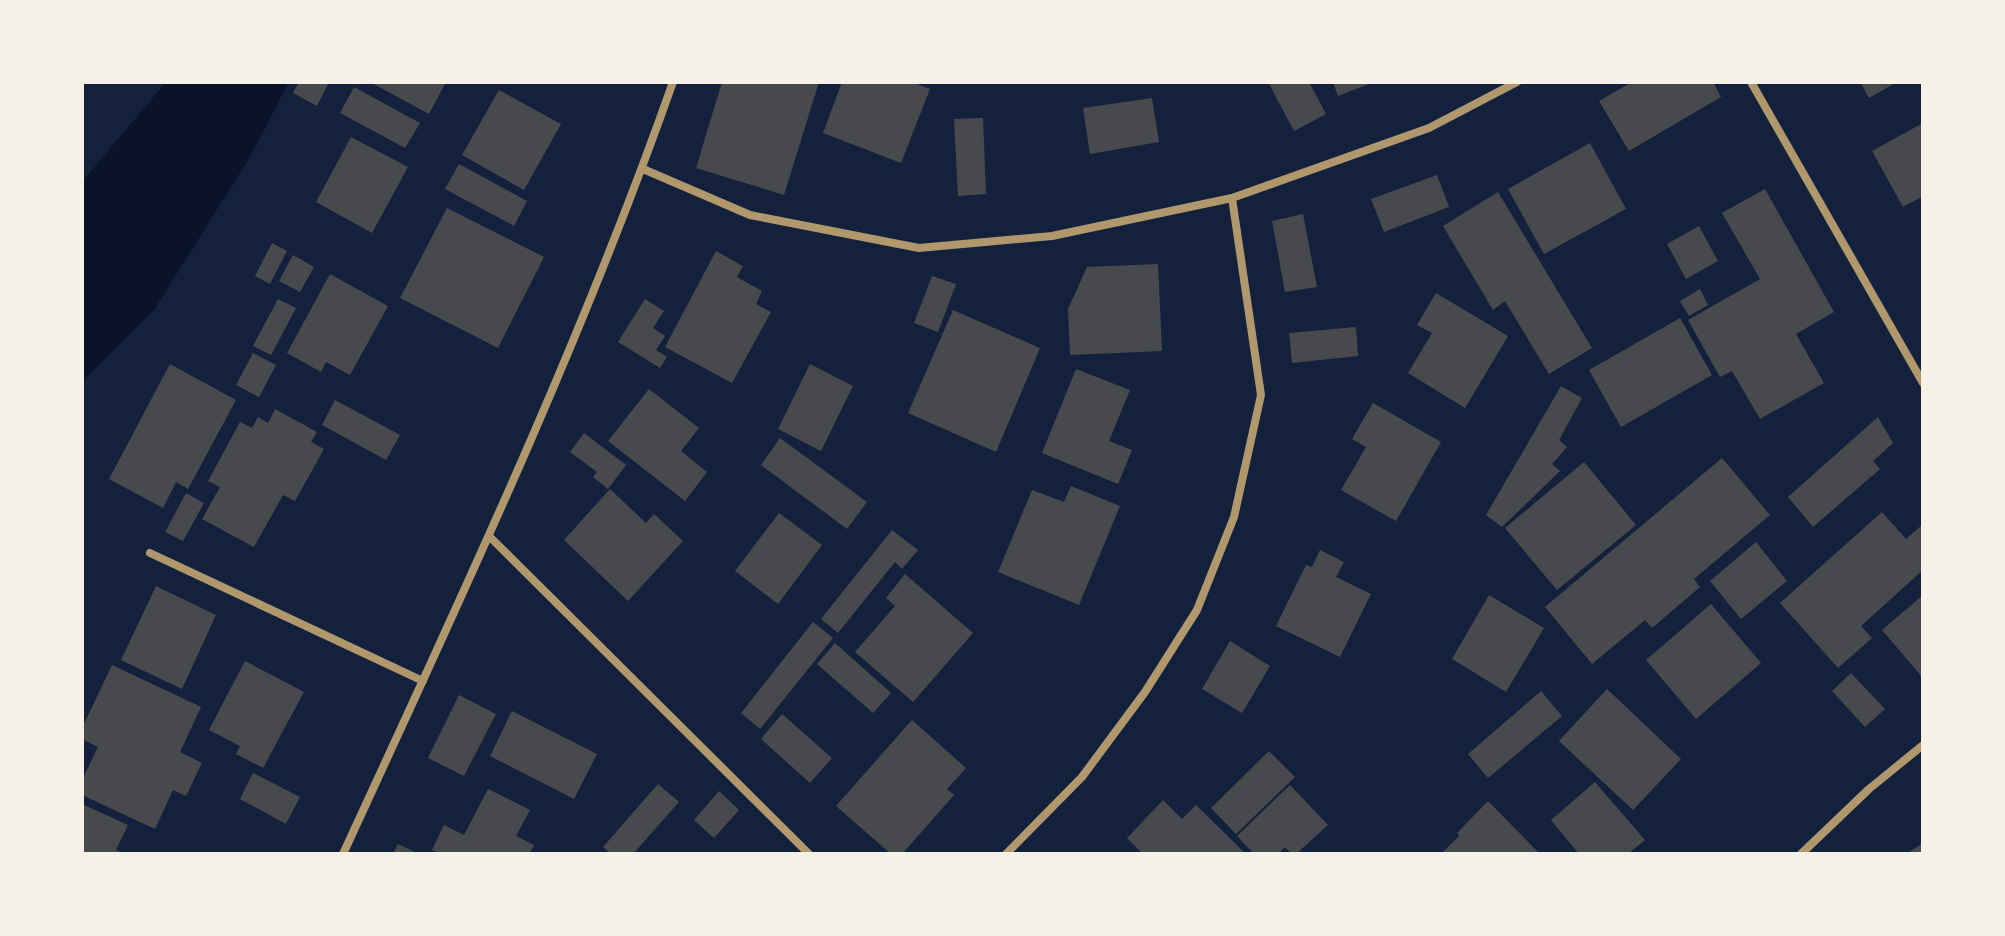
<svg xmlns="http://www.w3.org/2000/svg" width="2005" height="936" font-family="Manrope,sans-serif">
  <rect width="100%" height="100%" fill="#14213d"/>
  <!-- water -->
  <polygon fill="#0b132b" points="166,82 289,82 250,157 154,310 82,382 82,182"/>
  <!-- building -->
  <g fill="#48494c">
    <polygon points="299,82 329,82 317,106 293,93"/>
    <polygon points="370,82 446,82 429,114"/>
    <polygon points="722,82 819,82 784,195 696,168"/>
    <polygon points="842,82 911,82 930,89 901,163 823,133"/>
    <polygon points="1268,82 1309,82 1326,114 1294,131"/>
    <polygon points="1333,82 1374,82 1338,96"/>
    <polygon points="1632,82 1713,82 1721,97 1629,151 1599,101"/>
    <polygon points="1860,82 1897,82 1869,98"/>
    <polygon points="354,87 420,123 405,148 340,113"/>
    <polygon points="499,90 561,124 524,190 462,155"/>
    <polygon points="1152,98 1159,142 1090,154 1083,108"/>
    <polygon points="983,118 986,194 958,196 954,119"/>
    <polygon points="1923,123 1923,196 1903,207 1872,151"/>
    <polygon points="351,137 408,167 372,233 316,202"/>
    <polygon points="1590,143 1626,209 1544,254 1508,189"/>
    <polygon points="459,164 527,201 514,226 445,189"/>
    <polygon points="1437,175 1449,207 1384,232 1371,199"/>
    <polygon points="1765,189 1834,312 1796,334 1824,383 1760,419 1732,371 1720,377 1688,320 1760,279 1722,213"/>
    <polygon points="1498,192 1592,348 1549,374 1505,301 1493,310 1443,226"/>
    <polygon points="447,208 544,257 498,348 400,298"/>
    <polygon points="1303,214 1317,287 1285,292 1272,221"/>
    <polygon points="1699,226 1718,261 1686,279 1667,244"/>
    <polygon points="272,243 287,251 270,284 255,276"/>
    <polygon points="716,251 743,266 737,277 762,291 756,304 771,312 732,383 665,347"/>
    <polygon points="293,255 314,267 300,292 279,281"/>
    <polygon points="1158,264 1162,351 1070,355 1068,309 1087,267"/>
    <polygon points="330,274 388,306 350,375 326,362 321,372 287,353"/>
    <polygon points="932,276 956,284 938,332 914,323"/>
    <polygon points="1700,289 1708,305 1689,316 1680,301"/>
    <polygon points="1436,293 1508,336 1465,408 1408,373 1432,333 1417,325"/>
    <polygon points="278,299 296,308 271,355 253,346"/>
    <polygon points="645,299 664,311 653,328 665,336 656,350 667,357 660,368 618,342"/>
    <polygon points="953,310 1040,348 996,452 908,413"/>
    <polygon points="1680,318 1712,375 1621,427 1589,370"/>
    <polygon points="1356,327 1358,356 1292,363 1289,333"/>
    <polygon points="253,353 276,365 259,397 236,385"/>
    <polygon points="170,364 236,400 188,489 176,482 163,508 109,479"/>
    <polygon points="810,364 853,386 821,451 778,429"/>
    <polygon points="1076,369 1130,390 1109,441 1132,450 1118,484 1042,453"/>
    <polygon points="1561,386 1582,398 1559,440 1567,447 1552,464 1560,471 1502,527 1486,515"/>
    <polygon points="649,389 699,428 681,451 707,472 685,501 608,441"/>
    <polygon points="335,400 400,435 386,460 322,425"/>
    <polygon points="1373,403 1441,442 1396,521 1341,490 1366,447 1352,439"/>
    <polygon points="275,409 317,432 311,442 324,449 295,501 283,495 254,547 202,519 220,487 208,481 240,422 252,428 258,417 268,423"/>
    <polygon points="1878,417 1893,443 1873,461 1880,469 1813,527 1788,497"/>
    <polygon points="584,433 626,465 608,489 593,477 597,472 570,452"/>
    <polygon points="780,438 867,502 847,529 761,465"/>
    <polygon points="1722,458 1770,515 1694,579 1700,587 1652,628 1645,620 1592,664 1545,607"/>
    <polygon points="1584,462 1636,525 1557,590 1505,528"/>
    <polygon points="1071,486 1120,506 1079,605 998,572 1032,490 1064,502"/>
    <polygon points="610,489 646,523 654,514 683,541 628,601 564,540"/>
    <polygon points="186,493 204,503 183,541 165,532"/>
    <polygon points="1882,512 1906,539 1923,524 1923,570 1861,626 1872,638 1838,668 1780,603"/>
    <polygon points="779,513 822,545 778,604 735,571"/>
    <polygon points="892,530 918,550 902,569 895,562 838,633 821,619"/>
    <polygon points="1756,542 1787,581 1741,619 1710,581"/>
    <polygon points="1320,550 1344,562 1336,577 1371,594 1340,657 1276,626 1306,565 1312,567"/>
    <polygon points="905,574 973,633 913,702 855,652 895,606 886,598"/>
    <polygon points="156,586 216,615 182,689 121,660"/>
    <polygon points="1489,595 1544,628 1506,692 1452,659"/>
    <polygon points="1923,595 1923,678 1882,630"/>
    <polygon points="1711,604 1761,663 1696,719 1646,660"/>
    <polygon points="813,622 833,638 760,729 741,713"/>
    <polygon points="1230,641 1270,666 1242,713 1202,689"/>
    <polygon points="835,643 891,693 873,713 817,664"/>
    <polygon points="245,661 304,692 263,768 236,754 240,746 209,730"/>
    <polygon points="112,665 201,707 180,752 202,763 186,796 173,790 155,829 82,795 82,780 98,747 82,739 82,728"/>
    <polygon points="1851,673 1885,709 1865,727 1832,691"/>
    <polygon points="1607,689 1681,759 1633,810 1559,741"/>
    <polygon points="1541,691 1562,716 1488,778 1468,754"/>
    <polygon points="459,695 496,714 464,776 428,758"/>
    <polygon points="512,711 597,754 574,799 490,756"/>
    <polygon points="782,714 832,758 810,783 761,739"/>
    <polygon points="912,720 966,768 947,789 954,795 902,854 891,854 836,806"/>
    <polygon points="1269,751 1295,777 1236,834 1211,808"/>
    <polygon points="253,773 300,797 286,824 240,799"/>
    <polygon points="1595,782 1645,840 1628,854 1579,854 1551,820"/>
    <polygon points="658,784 679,802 633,854 611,854 603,847"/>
    <polygon points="1290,785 1328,825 1296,854 1292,854 1285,847 1278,854 1254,854 1237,836"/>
    <polygon points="488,789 530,810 516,836 534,845 529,854 440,854 432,850 444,825 464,835"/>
    <polygon points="719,791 739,810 714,838 694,820"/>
    <polygon points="1163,800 1182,819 1196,805 1246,854 1143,854 1127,838"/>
    <polygon points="1488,801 1540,854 1441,854 1459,836 1457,833"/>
    <polygon points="82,804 128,825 116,850 125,854 82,854"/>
    <polygon points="1923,843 1923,854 1906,854"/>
    <polygon points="398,844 419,854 393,854"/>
  </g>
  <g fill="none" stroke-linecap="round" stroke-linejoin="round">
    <!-- minor -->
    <g stroke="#b1986c" stroke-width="8">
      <polyline points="1751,82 1923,383"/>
      <polyline points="643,169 750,215 919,248 1052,236 1232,198 1429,128 1517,82"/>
      <polyline points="490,537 809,854"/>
      <polyline points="150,553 423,681"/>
      <path d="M343 854C460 600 580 346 673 82"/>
      <polyline points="1006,854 1082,777 1145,692 1197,610 1234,517 1261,395 1232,198"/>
      <polyline points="1801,854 1869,789 1923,745"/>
    </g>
  </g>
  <!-- border -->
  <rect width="2005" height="936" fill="none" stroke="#f6f1e7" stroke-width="168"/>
</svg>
